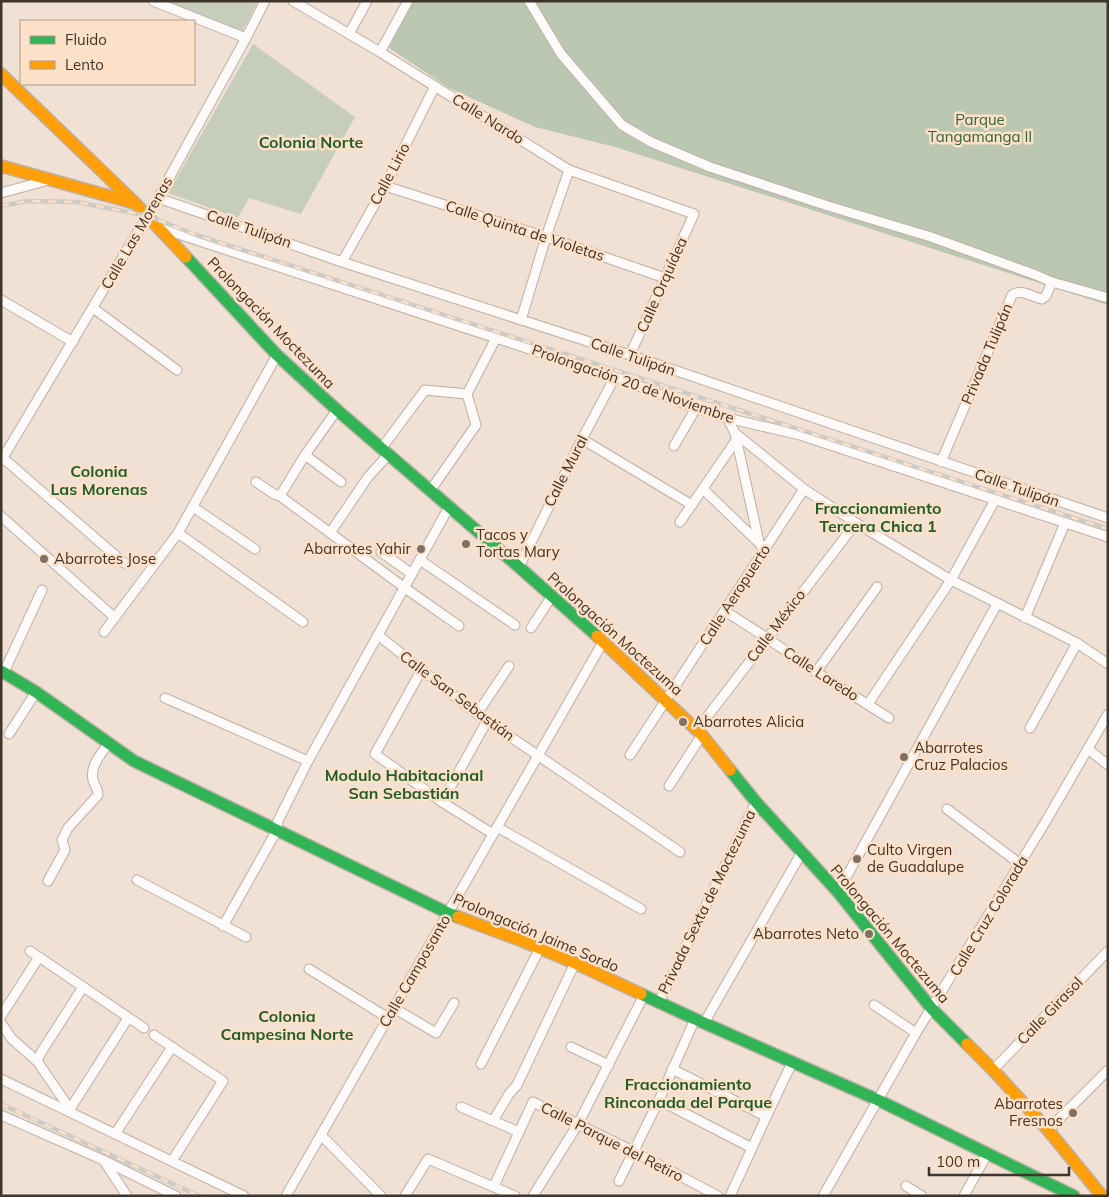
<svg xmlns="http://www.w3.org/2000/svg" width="1109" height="1197" font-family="Mulish,sans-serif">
  <rect width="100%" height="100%" fill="#f1e1d4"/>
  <!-- green -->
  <g fill="#c6cdbb">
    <polygon points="166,1 258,1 242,32"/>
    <polygon points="253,44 355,117 301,214 249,198 238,218 168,193"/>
  </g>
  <!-- forest -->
  <polygon fill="#bbc7b1" points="411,1 1108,1 1108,305 615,147 535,127 449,88 389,48"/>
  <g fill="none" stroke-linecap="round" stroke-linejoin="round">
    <defs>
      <g id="street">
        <polyline points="153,1 246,38"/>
        <polyline points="293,1 380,52 569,170 694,214 630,355"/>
        <polyline points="529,1 561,54 622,125 651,142 710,167 828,206 931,237 1036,275 1052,282 1108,298"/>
        <polyline points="349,34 367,1"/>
        <polyline points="380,52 408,1"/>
        <polyline points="385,186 546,237 665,278"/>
        <polyline points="1,193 49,180"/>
        <polyline points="158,198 342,262 630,355 1108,518"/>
        <polyline points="160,228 615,377 696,408 727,418 800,435 1108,537"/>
        <polyline points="342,262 385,186 435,86"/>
        <polyline points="1,300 73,342"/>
        <polyline points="93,308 177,370"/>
        <polyline points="521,320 546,237 569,170"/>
        <polyline points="727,418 735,433 804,489 856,523 951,580 1077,643 1108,664"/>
        <polyline points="735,433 759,542 763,550"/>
        <polyline points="582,439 692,505"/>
        <polyline points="674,446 696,408"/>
        <polyline points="381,449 425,390 467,394"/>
        <polyline points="305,455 341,482"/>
        <polyline points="3,458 124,563"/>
        <polyline points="1,461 158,198 246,38 265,1"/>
        <path d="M941 462 1012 295C1021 288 1032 297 1042 299L1046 296 1052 282"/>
        <polyline points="256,482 274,494 280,496 405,588 459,626"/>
        <polyline points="703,489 758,542"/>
        <polyline points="430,491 476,425 467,394 496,338"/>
        <polyline points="280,496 305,455 337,410"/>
        <polyline points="193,507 255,549"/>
        <polyline points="1,516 114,617"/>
        <polyline points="680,522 737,439"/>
        <polyline points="178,533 303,622"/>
        <polyline points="330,533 368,477 388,455"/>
        <polyline points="381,552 412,574"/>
        <polyline points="420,560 515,625"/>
        <polyline points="519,567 582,439 615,377"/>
        <polyline points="725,611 767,638 816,672 889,718"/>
        <polyline points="1025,618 1065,523"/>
        <polyline points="531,628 552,596"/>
        <polyline points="104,632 178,533 277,355"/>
        <polyline points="378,635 477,714 680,852"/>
        <polyline points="422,669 375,754 442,802 493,834"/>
        <polyline points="4,672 42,590"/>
        <polyline points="816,672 877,587"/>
        <polyline points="165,698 308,761"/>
        <polyline points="868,704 951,580 995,500"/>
        <polyline points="477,714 509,666"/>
        <polyline points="1030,728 1077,643"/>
        <polyline points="697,730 856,523"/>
        <polyline points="9,734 36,692"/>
        <polyline points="1088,749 1108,765"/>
        <polyline points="630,755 804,489"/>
        <polyline points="669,786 702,735"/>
        <polyline points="442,802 487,721"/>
        <polyline points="947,809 1020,864"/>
        <polyline points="497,827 641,909"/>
        <polyline points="137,880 246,937"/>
        <path d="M48 881 65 850 62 840 68 828 98 795C98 787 95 787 93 780 90 765 101 754 109 743"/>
        <polyline points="838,892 997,604"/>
        <polyline points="223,926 277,830 278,821 308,761 449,507"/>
        <polyline points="30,951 144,1028"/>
        <polyline points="309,969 388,1018"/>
        <polyline points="659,1002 756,802"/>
        <polyline points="874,1005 916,1033"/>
        <polyline points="394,1008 436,1033 454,1003"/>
        <polyline points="1,1016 39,957"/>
        <polyline points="1,1023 12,1039 37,1061 72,1112"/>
        <polyline points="704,1023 802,852"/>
        <polyline points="154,1035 223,1081 172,1161"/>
        <polyline points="571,1047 609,1065"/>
        <polyline points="37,1061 42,1051 83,987"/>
        <polyline points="481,1064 540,948"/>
        <polyline points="672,1069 765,1116"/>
        <polyline points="993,1070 1108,951"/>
        <polyline points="1,1079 244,1196"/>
        <polyline points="659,1100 752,1148"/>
        <polyline points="461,1107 519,1132"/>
        <polyline points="70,1109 128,1018"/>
        <polyline points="1,1115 103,1160 176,1196"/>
        <polyline points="493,1121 509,1094 517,1085 575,963"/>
        <polyline points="1048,1130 1108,1070"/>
        <polyline points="115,1134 172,1047"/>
        <polyline points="321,1135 381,1196"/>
        <polyline points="104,1161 127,1196"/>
        <polyline points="619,1181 659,1100 695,1019"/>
        <polyline points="494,1186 533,1102 633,1151 718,1196"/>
        <polyline points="906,1186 922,1196"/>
        <polyline points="286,1196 603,642"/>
        <polyline points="405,1196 428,1159 515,1196"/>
        <polyline points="533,1196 578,1124 644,995"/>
        <path d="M730 1196C751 1151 770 1107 792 1063"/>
        <polyline points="823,1196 916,1033 1046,821 1108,714"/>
        <polyline points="964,1196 987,1154"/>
      </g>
      <g id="fast">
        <polyline points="186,257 277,355 337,410 519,567 597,636"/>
        <polyline points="1,671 36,692 134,761 448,913 458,917"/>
        <polyline points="730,770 756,802 838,892 932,1009 967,1044"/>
        <polyline points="641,994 695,1019 878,1100 1074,1196"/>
      </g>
      <g id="slow">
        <polyline points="1,74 136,204 186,257"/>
        <polyline points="1,166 134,203"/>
        <polyline points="597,636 702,735 730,770"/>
        <polyline points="458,917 520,940 575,963 641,994"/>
        <polyline points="967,1044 993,1070 1048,1130 1102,1196"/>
      </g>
    </defs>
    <!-- street casing -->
    <use href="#street" stroke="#bcb0a5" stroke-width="11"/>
    <!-- fast casing -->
    <use href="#fast" stroke="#bcb0a5" stroke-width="14"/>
    <!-- slow casing -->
    <use href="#slow" stroke="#bcb0a5" stroke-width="14"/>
    <!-- street -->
    <use href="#street" stroke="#fdfaf9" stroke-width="9"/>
    <!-- fast -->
    <use href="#fast" stroke="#30b455" stroke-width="11"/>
    <!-- slow -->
    <use href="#slow" stroke="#ff9f0a" stroke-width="11"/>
    <defs>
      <g id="rail">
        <polyline points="1,206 28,201 77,202 148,216 199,236 1108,529"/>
        <polyline points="1,1104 199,1196"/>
      </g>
    </defs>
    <!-- rail casing -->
    <use href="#rail" stroke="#cecac6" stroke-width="4.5"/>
    <!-- rail -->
    <use href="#rail" stroke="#fde0c8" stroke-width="2.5" stroke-dasharray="8" stroke-linecap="butt"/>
  </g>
  <!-- markers -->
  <g fill="#7e7166" stroke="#fde0c8" stroke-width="2">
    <circle cx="466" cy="544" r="5"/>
    <circle cx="421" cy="549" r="5"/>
    <circle cx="44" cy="559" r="5"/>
    <circle cx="683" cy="722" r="5"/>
    <circle cx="904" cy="757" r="5"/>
    <circle cx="857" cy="859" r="5"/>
    <circle cx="869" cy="934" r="5"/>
    <circle cx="1073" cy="1113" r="5"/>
  </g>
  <g text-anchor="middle" stroke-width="5" stroke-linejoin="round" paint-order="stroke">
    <!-- street labels -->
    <g font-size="15" fill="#40352b" stroke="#fde0c8">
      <text transform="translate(488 119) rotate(32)" y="5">Calle Nardo</text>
      <text transform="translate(390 174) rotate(-62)" y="5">Calle Lirio</text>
      <text transform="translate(249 229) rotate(19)" y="5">Calle Tulipán</text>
      <text transform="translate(525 231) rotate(18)" y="5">Calle Quinta de Violetas</text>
      <text transform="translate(137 233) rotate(-60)" y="5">Calle Las Morenas</text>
      <text transform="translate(662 285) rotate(-66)" y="5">Calle Orquídea</text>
      <text transform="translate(271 323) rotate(46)" y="5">Prolongación Moctezuma</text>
      <text transform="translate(987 354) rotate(-67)" y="5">Privada Tulipán</text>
      <text transform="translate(633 357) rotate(19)" y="5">Calle Tulipán</text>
      <text transform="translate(633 384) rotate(19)" y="5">Prolongación 20 de Noviembre</text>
      <text transform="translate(566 471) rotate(-63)" y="5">Calle Mural</text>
      <text transform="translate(1017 488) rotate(19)" y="5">Calle Tulipán</text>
      <text transform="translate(735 595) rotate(-57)" y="5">Calle Aeropuerto</text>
      <text transform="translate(776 626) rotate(-53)" y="5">Calle México</text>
      <text transform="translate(615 634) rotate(42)" y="5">Prolongación Moctezuma</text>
      <text transform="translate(821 674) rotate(33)" y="5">Calle Laredo</text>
      <text transform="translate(457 696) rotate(37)" y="5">Calle San Sebastián</text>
      <text transform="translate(707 902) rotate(-64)" y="5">Privada Sexta de Moctezuma</text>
      <text transform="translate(989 916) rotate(-59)" y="5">Calle Cruz Colorada</text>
      <text transform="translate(536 933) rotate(23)" y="5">Prolongación Jaime Sordo</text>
      <text transform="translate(890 934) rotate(50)" y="5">Prolongación Moctezuma</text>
      <text transform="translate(415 971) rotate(-60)" y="5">Calle Camposanto</text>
      <text transform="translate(1050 1011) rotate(-46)" y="5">Calle Girasol</text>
      <text transform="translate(612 1142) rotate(27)" y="5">Calle Parque del Retiro</text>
    </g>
    <!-- park labels -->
    <g font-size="15" fill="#30653d" stroke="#fde0c8">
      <text x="980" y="125">Parque<tspan x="980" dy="17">Tangamanga II</tspan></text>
    </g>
    <!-- poi labels -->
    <g font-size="15" fill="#40352b" stroke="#fde0c8" text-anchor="start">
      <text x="476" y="540">Tacos y<tspan x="476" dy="17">Tortas Mary</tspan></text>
      <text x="411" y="554" text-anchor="end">Abarrotes Yahir</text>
      <text x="54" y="564">Abarrotes Jose</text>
      <text x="693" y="727">Abarrotes Alicia</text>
      <text x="914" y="753">Abarrotes<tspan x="914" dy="17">Cruz Palacios</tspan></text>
      <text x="867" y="855">Culto Virgen<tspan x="867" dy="17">de Guadalupe</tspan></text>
      <text x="859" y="939" text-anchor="end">Abarrotes Neto</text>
      <text x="1063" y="1109" text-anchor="end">Abarrotes<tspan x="1063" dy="17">Fresnos</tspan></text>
    </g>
    <!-- neighbourhood labels -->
    <g font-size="16" font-weight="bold" fill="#215e2e" stroke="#fde0c8">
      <text x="311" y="148">Colonia Norte</text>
      <text x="99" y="477">Colonia<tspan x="99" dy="18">Las Morenas</tspan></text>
      <text x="878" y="514">Fraccionamiento<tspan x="878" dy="18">Tercera Chica 1</tspan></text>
      <text x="404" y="781">Modulo Habitacional<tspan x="404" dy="18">San Sebastián</tspan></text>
      <text x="287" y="1022">Colonia<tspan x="287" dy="18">Campesina Norte</tspan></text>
      <text x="688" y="1090">Fraccionamiento<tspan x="688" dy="18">Rinconada del Parque</tspan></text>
    </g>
  </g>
  <!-- border -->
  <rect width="1109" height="1197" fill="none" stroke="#40352b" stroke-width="5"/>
  <!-- legend -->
  <rect x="20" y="20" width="175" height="65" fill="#fde0c8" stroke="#b19c89"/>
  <rect x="30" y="36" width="25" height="8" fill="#30b455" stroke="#b19c89"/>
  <text x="65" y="45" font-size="15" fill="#40352b">Fluido</text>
  <rect x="30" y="61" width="25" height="8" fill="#ff9f0a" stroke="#b19c89"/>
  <text x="65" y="70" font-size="15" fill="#40352b">Lento</text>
  <!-- scale -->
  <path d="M929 1167v8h140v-8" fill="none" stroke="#40352b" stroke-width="2.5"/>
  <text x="936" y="1167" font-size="15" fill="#40352b" stroke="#fde0c8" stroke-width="4" paint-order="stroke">100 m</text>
</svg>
